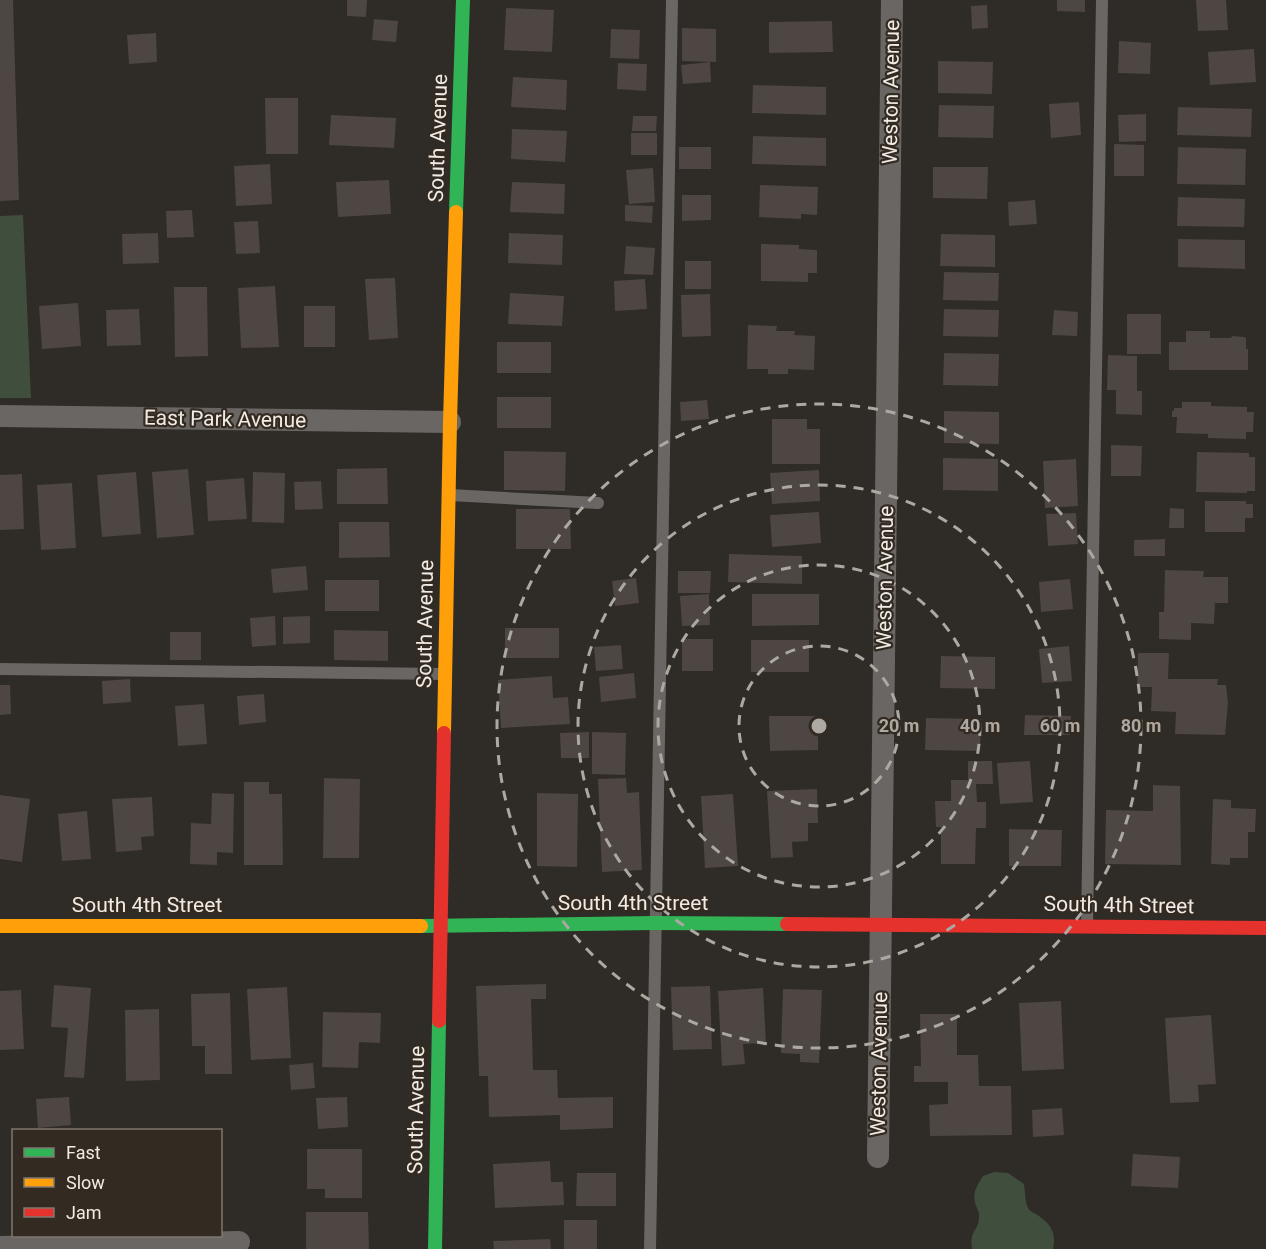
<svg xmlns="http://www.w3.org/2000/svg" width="1266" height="1249" font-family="Roboto,sans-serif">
  <rect width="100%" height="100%" fill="#2f2b26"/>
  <!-- green -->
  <g fill="#404f3d">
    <polygon points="23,215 31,398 0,398 0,216"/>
    <path d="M994 1172 1008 1173 1024 1184 1026 1203 1029 1210C1045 1219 1058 1228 1053 1249H972C969 1230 979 1231 979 1217 979 1211 979 1213 977 1208 971 1195 976 1187 983 1176Z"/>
  </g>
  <!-- building -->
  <g fill="#4d4642">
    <polygon points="0,0 13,0 19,200 0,201"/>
    <polygon points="347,0 367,0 366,17 347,16"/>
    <polygon points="1057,0 1085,0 1085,12 1057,11"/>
    <polygon points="1196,0 1226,0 1228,30 1198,31"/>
    <polygon points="987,5 988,28 972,29 971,6"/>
    <polygon points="506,8 554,10 552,52 504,50"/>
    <polygon points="374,19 398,21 396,42 372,40"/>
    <polygon points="832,21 833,52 769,53 769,22"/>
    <polygon points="682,28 716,29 716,62 682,61"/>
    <polygon points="611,29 640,30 639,59 610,58"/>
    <polygon points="156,33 157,62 129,64 127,35"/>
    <polygon points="1119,41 1151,43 1150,74 1118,73"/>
    <polygon points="1254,49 1256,82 1210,85 1208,52"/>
    <polygon points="938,61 993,62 992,94 938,93"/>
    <polygon points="710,62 711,82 683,84 681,65"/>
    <polygon points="618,63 647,64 646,91 617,89"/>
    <polygon points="513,77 567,80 566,110 511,107"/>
    <polygon points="753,85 826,87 826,115 752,113"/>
    <polygon points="265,98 298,98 298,154 266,154"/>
    <polygon points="1079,102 1081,135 1051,138 1049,104"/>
    <polygon points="939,105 994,106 993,138 938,137"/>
    <polygon points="1178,107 1252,109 1251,137 1177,135"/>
    <polygon points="1146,114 1146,141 1119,142 1118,115"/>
    <polygon points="331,115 396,118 394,148 329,145"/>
    <polygon points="633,116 657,116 656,131 632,131"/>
    <polygon points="512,129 567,131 565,162 511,159"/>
    <rect x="631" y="133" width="26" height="22"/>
    <polygon points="753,136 826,138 826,166 752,164"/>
    <polygon points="1114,144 1144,145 1144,176 1114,176"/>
    <rect x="679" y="147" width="32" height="22"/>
    <polygon points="1178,147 1246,149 1245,185 1177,184"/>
    <polygon points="270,164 272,204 236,206 234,166"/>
    <polygon points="933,167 988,167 987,199 933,198"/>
    <polygon points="653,168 655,202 629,204 626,170"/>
    <polygon points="389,180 391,214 338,217 336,182"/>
    <polygon points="512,182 565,184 564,214 510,212"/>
    <polygon points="760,185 818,187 817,215 801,214 801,219 759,217"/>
    <polygon points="682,195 711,195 711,220 682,221"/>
    <polygon points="1178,197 1245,199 1244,227 1177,226"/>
    <polygon points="1035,200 1037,224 1009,226 1008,202"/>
    <polygon points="625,205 653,206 652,223 625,221"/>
    <polygon points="192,210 194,237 167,238 166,211"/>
    <polygon points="258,221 260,253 236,254 234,222"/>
    <polygon points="158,233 159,263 123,264 122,234"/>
    <polygon points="509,233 563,235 562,265 508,263"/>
    <polygon points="941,234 995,235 995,267 940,266"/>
    <polygon points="1178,239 1245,240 1245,269 1178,267"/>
    <polygon points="761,244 799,245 799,249 817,250 817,273 808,273 808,282 761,281"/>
    <polygon points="626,246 655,248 653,275 624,274"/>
    <rect x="685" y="261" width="26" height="28"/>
    <polygon points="944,272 999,273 998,301 943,300"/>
    <polygon points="395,278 398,338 369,340 365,279"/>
    <polygon points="645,279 647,309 615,311 614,281"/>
    <polygon points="275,286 279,347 241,348 238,288"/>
    <polygon points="174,287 207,287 208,356 175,357"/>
    <polygon points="510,293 564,296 562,326 508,324"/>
    <polygon points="710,294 711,336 682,337 681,295"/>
    <polygon points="78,303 81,346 42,349 39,306"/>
    <rect x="304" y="306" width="31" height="41"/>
    <polygon points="139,309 141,345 107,346 106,310"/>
    <polygon points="944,309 999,310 998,337 943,336"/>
    <polygon points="1054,310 1078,312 1077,336 1052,335"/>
    <rect x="1127" y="314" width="34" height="40"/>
    <polygon points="748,325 777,326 776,331 795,331 794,335 815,336 814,370 788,369 788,374 768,374 768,369 747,369"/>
    <polygon points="1186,331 1210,331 1210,338 1230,338 1233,336 1244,337 1246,338 1246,349 1248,349 1248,370 1169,370 1169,342 1186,342"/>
    <rect x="497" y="342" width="54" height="31"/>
    <polygon points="944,353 999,354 998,386 943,385"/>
    <polygon points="1108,355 1137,356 1137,391 1142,391 1142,415 1116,414 1116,390 1107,390"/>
    <rect x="497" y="397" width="54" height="31"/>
    <polygon points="707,400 709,419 681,421 680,402"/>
    <polygon points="1182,402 1211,402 1211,406 1247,407 1247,412 1254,412 1253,432 1246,432 1246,439 1208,438 1208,434 1176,433 1177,417 1172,417 1172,411 1174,411 1174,408 1182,408"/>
    <polygon points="944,411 999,412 999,444 944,443"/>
    <polygon points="772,419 807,419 807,429 820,429 820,464 772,464"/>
    <polygon points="1111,445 1142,446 1141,476 1111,476"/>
    <polygon points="504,451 566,452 565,491 504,490"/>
    <polygon points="1197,452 1249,453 1249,457 1255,457 1255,491 1247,491 1247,493 1196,492"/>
    <polygon points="943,458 998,459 998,491 943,490"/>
    <polygon points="1076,459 1078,506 1045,508 1043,461"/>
    <polygon points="387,468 388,504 337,504 337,469"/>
    <polygon points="188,469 194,535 157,538 152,472"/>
    <polygon points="819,470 820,501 772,504 770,473"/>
    <polygon points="136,472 141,534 102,537 97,475"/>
    <polygon points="253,472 285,473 284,523 252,522"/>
    <polygon points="22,474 24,529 0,530 0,475"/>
    <polygon points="244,478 247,519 208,521 206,481"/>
    <polygon points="321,481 323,509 295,510 294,482"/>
    <polygon points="72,483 76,548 41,550 37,485"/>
    <polygon points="1205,501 1246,501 1246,504 1253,504 1253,518 1245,518 1245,532 1205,532"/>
    <polygon points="1170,508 1184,509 1184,528 1169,528"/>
    <polygon points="516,509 570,509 571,549 516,549"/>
    <polygon points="819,512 821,543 772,547 770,515"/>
    <polygon points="1076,513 1078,544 1048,546 1046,514"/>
    <polygon points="339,522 389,522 390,557 339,558"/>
    <polygon points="1165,539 1165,556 1134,556 1134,540"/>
    <polygon points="729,554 802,556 802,584 728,582"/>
    <polygon points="306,566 308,590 273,593 271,569"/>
    <polygon points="1165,570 1204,571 1203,577 1228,577 1228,603 1215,603 1214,624 1191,623 1191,640 1159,639 1159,612 1164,612"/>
    <polygon points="678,571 711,571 710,593 678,593"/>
    <polygon points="636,578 639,603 615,606 612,581"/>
    <polygon points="1070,579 1073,609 1041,612 1039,582"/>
    <rect x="325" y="580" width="54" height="31"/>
    <polygon points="709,594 710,625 682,626 680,596"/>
    <polygon points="752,594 819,594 819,625 752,626"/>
    <polygon points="275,616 276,645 252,647 250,618"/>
    <polygon points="310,616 310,643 283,644 283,617"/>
    <rect x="505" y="628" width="54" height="30"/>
    <polygon points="334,630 388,631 388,661 334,660"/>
    <rect x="170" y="632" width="31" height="28"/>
    <rect x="682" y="639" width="31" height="32"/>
    <rect x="751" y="640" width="58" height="32"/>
    <polygon points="621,645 623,669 596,671 594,647"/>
    <polygon points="1069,646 1072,681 1042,683 1039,649"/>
    <polygon points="1138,653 1169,653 1168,679 1218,679 1217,685 1226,685 1228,703 1225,735 1175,734 1176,712 1151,711 1152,687 1137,687"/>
    <polygon points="941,656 995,657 995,689 940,688"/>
    <polygon points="634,673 636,698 601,702 599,677"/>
    <polygon points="552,676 553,698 568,697 570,724 501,728 498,680"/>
    <polygon points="130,679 131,702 103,704 102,681"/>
    <polygon points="0,685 10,685 11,714 0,715"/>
    <polygon points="264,694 266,722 239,725 237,696"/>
    <polygon points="204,704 207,744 178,746 175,706"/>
    <polygon points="1025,715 1071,716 1070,735 1024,735"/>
    <polygon points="769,716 818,716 818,750 770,751"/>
    <polygon points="926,718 981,719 980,751 925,750"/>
    <polygon points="589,732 589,758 561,758 560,733"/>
    <polygon points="592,732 626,733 625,775 592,774"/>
    <polygon points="968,761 992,761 993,784 976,784 977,802 986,802 986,828 976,828 975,864 941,864 941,827 936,827 935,801 951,801 951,780 968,780"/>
    <polygon points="1030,761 1033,802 1000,804 997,763"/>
    <polygon points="324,778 360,779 359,858 323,858"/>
    <polygon points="626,778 627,793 639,792 642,870 602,872 598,779"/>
    <polygon points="244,782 269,782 269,794 282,794 283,865 244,865"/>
    <polygon points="1153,785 1180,786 1181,865 1105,864 1106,810 1153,811"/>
    <polygon points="817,789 818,823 808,823 808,841 792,842 793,857 771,858 767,791"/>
    <polygon points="212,793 234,794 233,853 217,852 217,865 190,864 191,823 211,824"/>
    <polygon points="537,793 578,794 577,867 537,866"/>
    <polygon points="733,794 738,866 705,868 701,796"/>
    <polygon points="0,795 30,799 22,862 0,859"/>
    <polygon points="152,797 154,836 141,837 142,850 116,852 112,799"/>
    <polygon points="1213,799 1231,800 1231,808 1256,809 1255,832 1248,832 1248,858 1230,858 1230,865 1211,864"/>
    <polygon points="87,811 91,859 62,861 58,814"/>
    <polygon points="1009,829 1062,830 1061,866 1009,866"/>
    <polygon points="546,984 546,999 531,999 533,1070 557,1070 558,1098 613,1097 613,1128 560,1130 560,1115 489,1117 488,1076 479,1076 476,986"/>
    <polygon points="54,985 91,988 84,1078 64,1077 68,1028 51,1027"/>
    <polygon points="710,986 712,1049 673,1050 671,987"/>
    <polygon points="287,987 291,1058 251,1060 247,989"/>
    <polygon points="763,988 766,1043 743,1044 745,1064 722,1066 718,991"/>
    <polygon points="783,989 822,990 819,1063 800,1062 800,1054 781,1053"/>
    <polygon points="21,990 24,1049 0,1050 0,991"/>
    <polygon points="230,993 232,1074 205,1074 205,1046 192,1046 191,994"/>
    <polygon points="1061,1001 1064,1069 1022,1071 1019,1003"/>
    <polygon points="159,1009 160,1080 126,1081 125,1010"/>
    <polygon points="323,1012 381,1013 380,1043 359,1042 358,1068 322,1067"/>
    <polygon points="920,1014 957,1014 957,1055 978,1055 979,1086 1011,1086 1012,1135 930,1136 929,1105 948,1104 948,1082 914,1082 914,1066 921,1066"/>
    <polygon points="1211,1015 1216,1084 1198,1085 1199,1102 1170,1103 1165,1018"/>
    <polygon points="313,1063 315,1088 291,1090 289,1065"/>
    <polygon points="69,1097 71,1125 38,1128 36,1099"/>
    <polygon points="347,1097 348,1127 318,1129 316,1098"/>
    <polygon points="1062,1108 1064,1135 1033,1137 1032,1110"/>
    <polygon points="307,1149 362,1149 362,1198 325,1198 325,1189 307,1189"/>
    <polygon points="1133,1154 1180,1157 1178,1188 1131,1186"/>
    <polygon points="550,1161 551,1182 563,1182 564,1205 495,1208 493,1164"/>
    <polygon points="577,1173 616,1173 616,1206 576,1206"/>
    <polygon points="306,1212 368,1212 369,1249 306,1249"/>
    <rect x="564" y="1220" width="33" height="29"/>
    <polygon points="550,1239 551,1249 494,1249 493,1241"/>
  </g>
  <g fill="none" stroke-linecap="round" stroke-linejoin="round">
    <!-- lane -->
    <g stroke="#6a6663" stroke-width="12">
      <polyline points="450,495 598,503"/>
      <polyline points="0,669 444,674"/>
      <polyline points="1087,925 1102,0"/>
      <polyline points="650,1249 672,0"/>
    </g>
    <!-- street -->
    <g stroke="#6a6663" stroke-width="22">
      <polyline points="0,416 450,422"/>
      <polyline points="878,1157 892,0"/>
      <polyline points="0,1247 239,1242"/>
    </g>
    <!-- fast -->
    <g stroke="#30b455" stroke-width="14">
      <polyline points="456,212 463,0"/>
      <polyline points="421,926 655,923 787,924"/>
      <polyline points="435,1249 439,1021"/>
    </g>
    <!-- slow -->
    <g stroke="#ff9f0a" stroke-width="14">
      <polyline points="444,733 450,422 456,212"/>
      <polyline points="0,926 421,926"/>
    </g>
    <!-- jam -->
    <g stroke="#e5322d" stroke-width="14">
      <polyline points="787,924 1266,928"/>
      <polyline points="439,1021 444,733"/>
    </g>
  </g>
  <!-- distance rings -->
  <g fill="none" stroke="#aca8a2" stroke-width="3" stroke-dasharray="10 8">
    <circle cx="819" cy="726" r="80"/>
    <circle cx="819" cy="726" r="161"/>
    <circle cx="819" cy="726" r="241"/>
    <circle cx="819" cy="726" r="322"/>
  </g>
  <g text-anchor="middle" stroke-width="4.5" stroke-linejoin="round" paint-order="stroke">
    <!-- street labels -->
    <g font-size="21" fill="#f0ebe5" stroke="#332b22">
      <text transform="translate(891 92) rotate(-89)" y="7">Weston Avenue</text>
      <text transform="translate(438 138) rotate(-88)" y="7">South Avenue</text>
      <text transform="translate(225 419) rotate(1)" y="7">East Park Avenue</text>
      <text transform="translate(885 578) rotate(-89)" y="7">Weston Avenue</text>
      <text transform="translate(425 624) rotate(-89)" y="7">South Avenue</text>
      <text x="633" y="910">South 4th Street</text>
      <text x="147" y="912">South 4th Street</text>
      <text transform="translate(1119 905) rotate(1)" y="7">South 4th Street</text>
      <text transform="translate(879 1064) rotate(-89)" y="7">Weston Avenue</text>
      <text transform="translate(416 1110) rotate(-89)" y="7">South Avenue</text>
    </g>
  </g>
  <circle cx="819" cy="726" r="9" fill="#aca8a2" stroke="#332b22" stroke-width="3"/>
  <g font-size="18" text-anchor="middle" font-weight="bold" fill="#aca8a2" stroke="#332b22" stroke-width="4.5" stroke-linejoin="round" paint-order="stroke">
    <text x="899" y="732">20 m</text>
    <text x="980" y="732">40 m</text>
    <text x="1060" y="732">60 m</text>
    <text x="1141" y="732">80 m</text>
  </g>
  <!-- legend -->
  <rect x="12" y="1129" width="210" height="108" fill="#332b22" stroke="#7f7870" stroke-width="1.5"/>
  <rect x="24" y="1148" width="30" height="9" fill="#30b455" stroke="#7f7870" stroke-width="1.5"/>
  <text x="66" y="1159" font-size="18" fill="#f0ebe5">Fast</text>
  <rect x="24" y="1178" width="30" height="9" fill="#ff9f0a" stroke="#7f7870" stroke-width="1.5"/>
  <text x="66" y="1189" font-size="18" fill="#f0ebe5">Slow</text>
  <rect x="24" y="1208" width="30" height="9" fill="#e5322d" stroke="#7f7870" stroke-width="1.5"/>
  <text x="66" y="1219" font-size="18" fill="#f0ebe5">Jam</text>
</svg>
